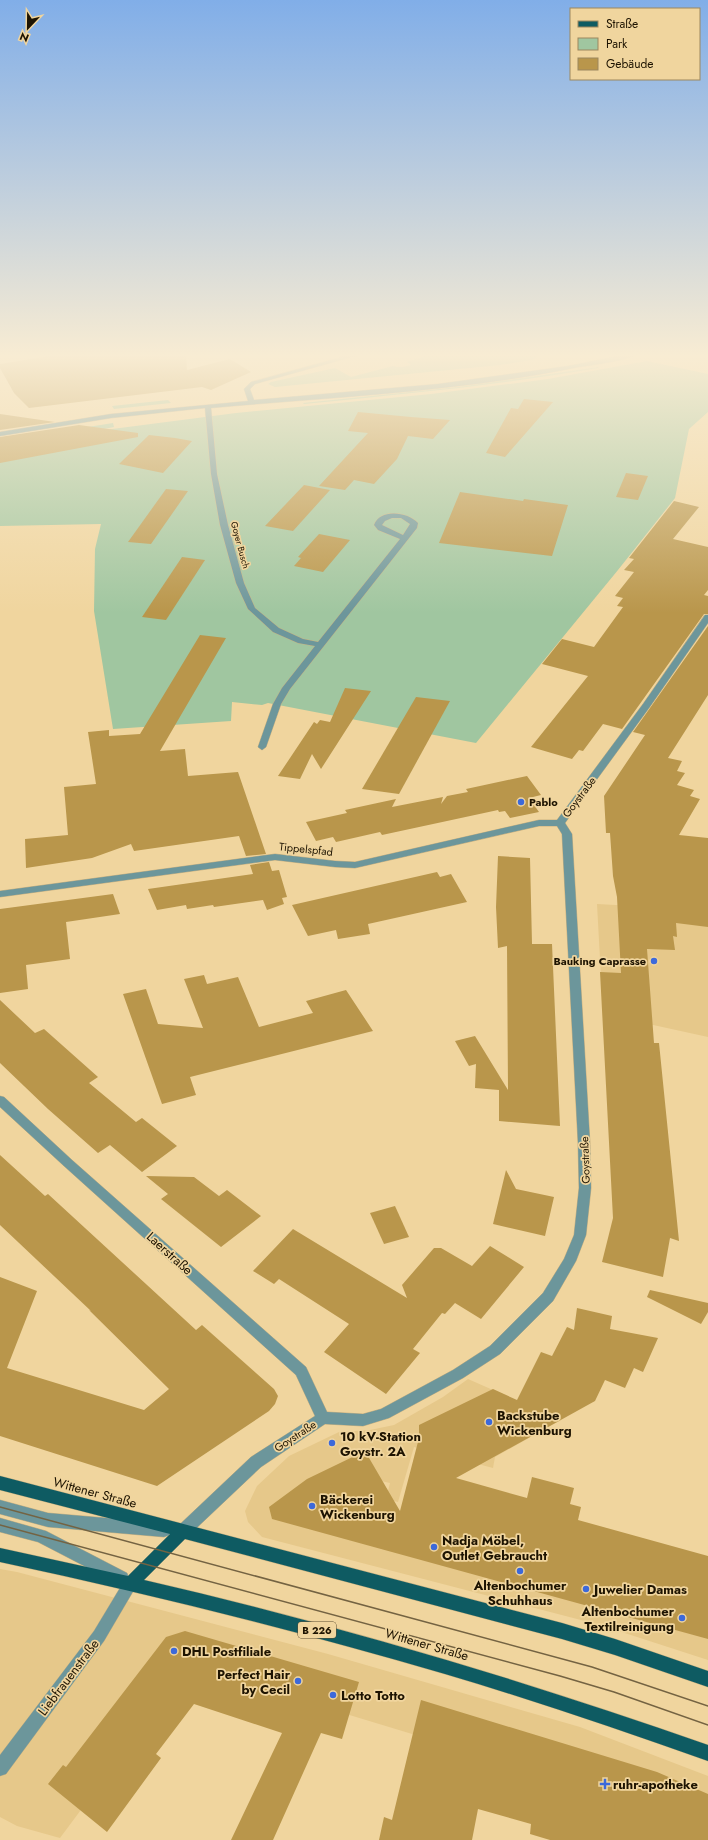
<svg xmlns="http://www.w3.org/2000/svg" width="708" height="1840" font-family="Jost,sans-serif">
  <rect width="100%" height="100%" fill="#f0d59e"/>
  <!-- built -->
  <g fill="#e6c88a">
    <polygon points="708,877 708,1037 603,1014 597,904 688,909"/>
    <polygon points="468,1379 561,1420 495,1457 493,1468 414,1447 398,1502 386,1499 390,1483 372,1479 332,1511 708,1612 708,1660 600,1625 262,1537 248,1522 245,1511 257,1486 289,1456 339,1432 370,1430 394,1425 443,1397"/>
    <polygon points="0,1569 17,1572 328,1654 580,1727 708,1776 708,1840 652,1807 188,1666 60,1838 17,1826 0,1817"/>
  </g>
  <!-- green -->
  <g fill="#a0c6a0">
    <path d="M427 355H539L532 360 500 365 275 387 268 384 271 382 335 368 351 377 393 366C399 368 404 367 411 365L407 362Z"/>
    <polygon points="647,361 708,374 708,412 689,429 675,498 618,570 476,743 268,703 262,705 232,702 231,721 113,729 94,611 95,549 101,524 0,526 0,441 113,423 114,427 89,432 236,413 431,394 548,379"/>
    <path d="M599 367 598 368C501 385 402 394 304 404L303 403 458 387Z"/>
    <polygon points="168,400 171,403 114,409 112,406"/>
  </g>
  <!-- building -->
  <g fill="#b9964b">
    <polygon points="56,355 186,355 187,370 230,359 251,372 211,390 202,387 29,408 14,393 0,368 0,364"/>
    <polygon points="524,399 553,402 505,457 486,453 511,408 518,409"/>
    <polygon points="358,412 411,417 450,420 433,439 408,436 397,459 374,484 354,480 345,490 319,486 368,433 348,431"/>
    <polygon points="0,414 55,422 0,430"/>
    <polygon points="79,425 138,433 138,437 0,463 0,437"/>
    <polygon points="149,435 175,438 192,441 163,473 119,464"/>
    <polygon points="626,473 648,476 638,500 616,497"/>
    <polygon points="304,485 330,490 293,531 265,526"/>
    <polygon points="166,489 188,491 151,544 128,542"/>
    <polygon points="460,492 523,501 524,499 568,505 552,556 439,543"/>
    <polygon points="674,501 699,507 673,539 708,547 708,590 704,595 708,596 708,614 704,614 622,729 603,724 583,751 579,750 572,759 531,747 588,676 542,664 562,639 594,647 623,607 617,606 623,598 615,596 634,572 624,570 634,559 629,558"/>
    <polygon points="319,534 350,540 323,572 294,566 301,558 298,557"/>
    <polygon points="182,557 205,560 166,620 142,617"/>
    <polygon points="708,626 708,695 668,758 682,761 677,771 685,773 677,785 694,790 690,796 700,799 679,835 708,838 708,927 676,923 677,937 673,936 675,950 647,949 654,1043 659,1043 679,1241 670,1238 663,1277 602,1262 613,1218 600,972 621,973 617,897 613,876 610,833 606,833 604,796 645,735 633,732"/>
    <polygon points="200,635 226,638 160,751 185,749 188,776 238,772 266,854 246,856 239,836 134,851 131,844 92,858 26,868 25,839 68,835 64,787 96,784 88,732 109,730 109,736 140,734"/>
    <polygon points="345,688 371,691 321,769 312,754 300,779 278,776 314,722 317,724 320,720 330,722"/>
    <polygon points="416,697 450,701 399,794 362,789"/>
    <polygon points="527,776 541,795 529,798 539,812 510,818 505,811 499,812 498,810 382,835 380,832 336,842 333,837 316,841 306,822 347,813 345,810 396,799 392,807 443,797 441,804 447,796 468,792 466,789"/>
    <polygon points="498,856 530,858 532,944 552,944 560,1126 499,1121 499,1090 475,1088 476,1064 469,1066 455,1041 475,1036 508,1090 507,946 498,948 496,907"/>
    <polygon points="269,862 272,871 279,870 287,897 282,898 284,904 267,910 263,900 214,907 213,905 187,909 186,905 157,910 148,889 253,874 250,865"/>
    <polygon points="437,872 440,877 451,874 467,902 368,924 370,934 338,939 336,930 308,936 292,905"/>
    <polygon points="113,894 120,914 66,922 70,959 26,965 28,989 0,993 0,909"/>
    <polygon points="204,975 207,984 238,977 259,1027 313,1013 306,1001 346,990 373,1031 190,1077 196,1095 162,1104 123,994 146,989 158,1024 203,1028 184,979"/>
    <polygon points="0,1000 35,1033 44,1029 98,1077 89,1083 136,1122 142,1118 177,1146 142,1172 110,1145 98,1153 48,1109 0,1063"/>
    <polygon points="0,1155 45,1196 48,1194 196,1330 202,1325 274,1389 278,1396 275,1404 269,1411 157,1486 0,1436 0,1277 37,1291 7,1368 144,1410 169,1389 89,1310 91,1311 0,1225"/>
    <polygon points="506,1170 516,1189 554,1197 545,1236 493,1224"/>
    <polygon points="146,1176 194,1177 219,1196 227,1190 261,1216 221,1247 161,1199 168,1194"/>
    <polygon points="395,1206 409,1237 384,1244 370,1213"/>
    <polygon points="293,1229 407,1298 402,1285 434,1248 441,1248 472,1266 490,1246 524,1267 481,1319 455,1303 445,1314 442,1313 413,1349 420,1353 386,1394 324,1352 349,1324 279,1279 274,1284 253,1271"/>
    <polygon points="650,1290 708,1303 708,1312 701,1324 647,1297"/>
    <polygon points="577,1308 612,1316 610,1329 658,1338 643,1372 634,1368 625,1388 605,1380 595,1401 456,1478 527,1498 532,1477 574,1488 570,1504 581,1507 578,1520 708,1556 708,1639 272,1519 269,1507 307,1479 365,1451 400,1511 419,1438 419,1425 493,1389 517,1400 541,1352 552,1356 567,1327 574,1330"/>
    <polygon points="185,1631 359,1682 342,1739 321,1733 273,1840 231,1840 282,1733 194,1704 156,1754 161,1758 107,1832 48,1784 63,1765 66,1767 166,1637"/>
    <polygon points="421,1700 657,1772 708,1794 708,1840 550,1840 530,1834 531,1824 478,1809 472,1840 379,1840 384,1817 392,1820"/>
  </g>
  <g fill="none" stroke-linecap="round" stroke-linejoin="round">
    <defs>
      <g id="service">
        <polygon points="0,1500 48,1513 164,1523 169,1525 171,1530 169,1535 164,1537 48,1527 0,1514"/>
        <polygon points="0,1518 46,1531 127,1573 129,1578 127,1583 122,1585 117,1583 38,1542 0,1532"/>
      </g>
      <g id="minor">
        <path d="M349 355H359L255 384 250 389 254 400 438 384 568 366 623 355H635C625 361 592 365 579 367 458 392 333 397 211 408L217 474 228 525 244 583 255 608 279 628 303 639 318 642 400 539 378 530 374 525C380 508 408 512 418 523L417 528 290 689 281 704 266 747 262 750 258 747 273 704 282 688 315 646 298 643 273 632 248 609 236 583 220 525 211 474 205 408 111 418 0 436V432L111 414 248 401 244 389 251 382ZM392 518H401L410 524 403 535 382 525 385 521Z"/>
        <polygon points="705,615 708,615 708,623 649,708 565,823 572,834 590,1143 591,1188 586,1235 576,1261 553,1301 500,1354 463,1378 389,1418 363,1426 325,1424 261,1467 187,1537 182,1539 177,1537 175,1532 177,1527 251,1457 315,1416 296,1375 64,1166 0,1107 0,1096 4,1097 72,1160 306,1367 327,1412 363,1414 381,1409 453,1370 490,1346 543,1293 564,1259 574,1235 579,1188 578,1143 562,834 557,826 539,826 355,868 335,867 275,860 0,897 0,891 275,854 335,861 355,862 539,820 557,820 643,704"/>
        <polygon points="131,1576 136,1578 138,1583 104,1641 6,1774 0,1776 0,1755 94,1631 126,1578"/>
      </g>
      <path id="primary" d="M0 1476 562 1623 615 1639 708 1671V1687L615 1655 562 1639 185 1539 144 1580C336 1624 523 1680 708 1745V1761C621 1730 533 1700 445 1674 298 1631 150 1594 0 1562V1548L128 1576 170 1534 0 1490Z"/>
    </defs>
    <!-- service casing -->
    <use href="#service" stroke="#cab282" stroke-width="1"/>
    <!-- minor casing -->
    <use href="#minor" stroke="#cab282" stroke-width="1"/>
    <!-- primary casing -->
    <use href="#primary" stroke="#cab282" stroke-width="1"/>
    <!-- service -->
    <use href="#service" fill="#6c969b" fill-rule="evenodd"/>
    <!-- minor -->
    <use href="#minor" fill="#6c969b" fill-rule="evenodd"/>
    <!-- primary -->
    <use href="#primary" fill="#0e5b62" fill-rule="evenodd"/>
    <!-- tram -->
    <g stroke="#746342" stroke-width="1.5">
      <polyline points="0,1507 592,1667 708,1706"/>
      <polyline points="0,1525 560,1676 614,1692 708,1725"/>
    </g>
  </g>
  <!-- sky -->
  <linearGradient id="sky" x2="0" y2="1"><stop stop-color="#81aee8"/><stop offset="0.58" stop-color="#f8ecd3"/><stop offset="1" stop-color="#f8ecd3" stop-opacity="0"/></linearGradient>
  <rect width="708" height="613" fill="url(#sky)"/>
  <!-- markers -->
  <g fill="#3c69da" stroke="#f0d59e" stroke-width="1.5">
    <circle cx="521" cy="802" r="4"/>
    <circle cx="654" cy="961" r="4"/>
    <circle cx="489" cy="1422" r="4"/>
    <circle cx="332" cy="1443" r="4"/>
    <circle cx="312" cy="1506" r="4"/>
    <circle cx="434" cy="1547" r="4"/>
    <circle cx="520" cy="1571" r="4"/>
    <circle cx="586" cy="1589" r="4"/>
    <circle cx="682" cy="1618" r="4"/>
    <circle cx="174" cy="1651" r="4"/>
    <circle cx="298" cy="1681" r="4"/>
    <circle cx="333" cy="1695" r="4"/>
    <path d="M603 1778h4v4h4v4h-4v4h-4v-4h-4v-4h4z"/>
  </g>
  <g text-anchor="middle" stroke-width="3.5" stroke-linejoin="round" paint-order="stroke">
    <!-- far-street labels -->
    <g font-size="9" fill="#1d1301" stroke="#f0d59e">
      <text transform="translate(240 545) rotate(75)" y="3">Goyer Busch</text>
    </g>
    <!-- shield labels -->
    <rect fill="#f0d59e" stroke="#5c4d30" stroke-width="1" x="298" y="1622" width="38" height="16" rx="3"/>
    <g font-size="10" font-weight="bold" fill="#1d1301">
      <text x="317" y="1634">B 226</text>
    </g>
    <!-- street labels -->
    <g font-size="11" fill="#1d1301" stroke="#f0d59e">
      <text transform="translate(579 797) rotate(-53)" y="4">Goystraße</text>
      <text transform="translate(306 849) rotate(6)" y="4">Tippelspfad</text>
      <text transform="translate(585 1160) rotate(-92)" y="4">Goystraße</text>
      <text transform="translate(295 1436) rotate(-33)" y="4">Goystraße</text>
    </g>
    <!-- poi labels -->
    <g font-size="11" font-weight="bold" fill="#1d1301" stroke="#f0d59e" text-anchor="start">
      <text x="529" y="806">Pablo</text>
      <text x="646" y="965" text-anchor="end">Bauking Caprasse</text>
    </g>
    <!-- near-street labels -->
    <g font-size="13" fill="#1d1301" stroke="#f0d59e">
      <text transform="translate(170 1253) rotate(42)" y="5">Laerstraße</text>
      <text transform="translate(95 1492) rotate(15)" y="5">Wittener Straße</text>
      <text transform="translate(427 1644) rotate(16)" y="5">Wittener Straße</text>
      <text transform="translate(68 1677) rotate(-53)" y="5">Liebfrauenstraße</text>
    </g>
    <!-- near-poi labels -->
    <g font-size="13" font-weight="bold" fill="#1d1301" stroke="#f0d59e" text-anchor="start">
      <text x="497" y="1420">Backstube<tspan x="497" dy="15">Wickenburg</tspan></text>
      <text x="340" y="1441">10 kV-Station<tspan x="340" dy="15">Goystr. 2A</tspan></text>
      <text x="320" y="1504">Bäckerei<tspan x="320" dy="15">Wickenburg</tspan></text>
      <text x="442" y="1545">Nadja Möbel,<tspan x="442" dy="15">Outlet Gebraucht</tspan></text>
      <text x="520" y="1590" text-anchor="middle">Altenbochumer<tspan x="520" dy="15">Schuhhaus</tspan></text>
      <text x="594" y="1594">Juwelier Damas</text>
      <text x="674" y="1616" text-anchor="end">Altenbochumer<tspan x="674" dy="15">Textilreinigung</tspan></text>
      <text x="182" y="1656">DHL Postfiliale</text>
      <text x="290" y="1679" text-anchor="end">Perfect Hair<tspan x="290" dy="15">by Cecil</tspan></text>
      <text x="341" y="1700">Lotto Totto</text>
      <text x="613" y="1789">ruhr-apotheke</text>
    </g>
  </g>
  <!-- legend -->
  <rect x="570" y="8" width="130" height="72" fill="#f0d59e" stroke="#9c875f"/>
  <rect x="578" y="21" width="20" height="6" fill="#0e5b62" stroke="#9c875f"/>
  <text x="606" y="28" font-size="12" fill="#1d1301">Straße</text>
  <rect x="578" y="38" width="20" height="12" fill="#a0c6a0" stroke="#9c875f"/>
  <text x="606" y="48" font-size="12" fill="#1d1301">Park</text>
  <rect x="578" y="58" width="20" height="12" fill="#b9964b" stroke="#9c875f"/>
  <text x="606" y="68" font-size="12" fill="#1d1301">Gebäude</text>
  <!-- north arrow -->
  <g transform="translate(28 28) rotate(202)" stroke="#f0d59e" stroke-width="3" paint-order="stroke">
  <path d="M0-3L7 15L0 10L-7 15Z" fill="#1d1301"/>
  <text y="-6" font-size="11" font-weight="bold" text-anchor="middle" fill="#1d1301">N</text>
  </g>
</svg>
